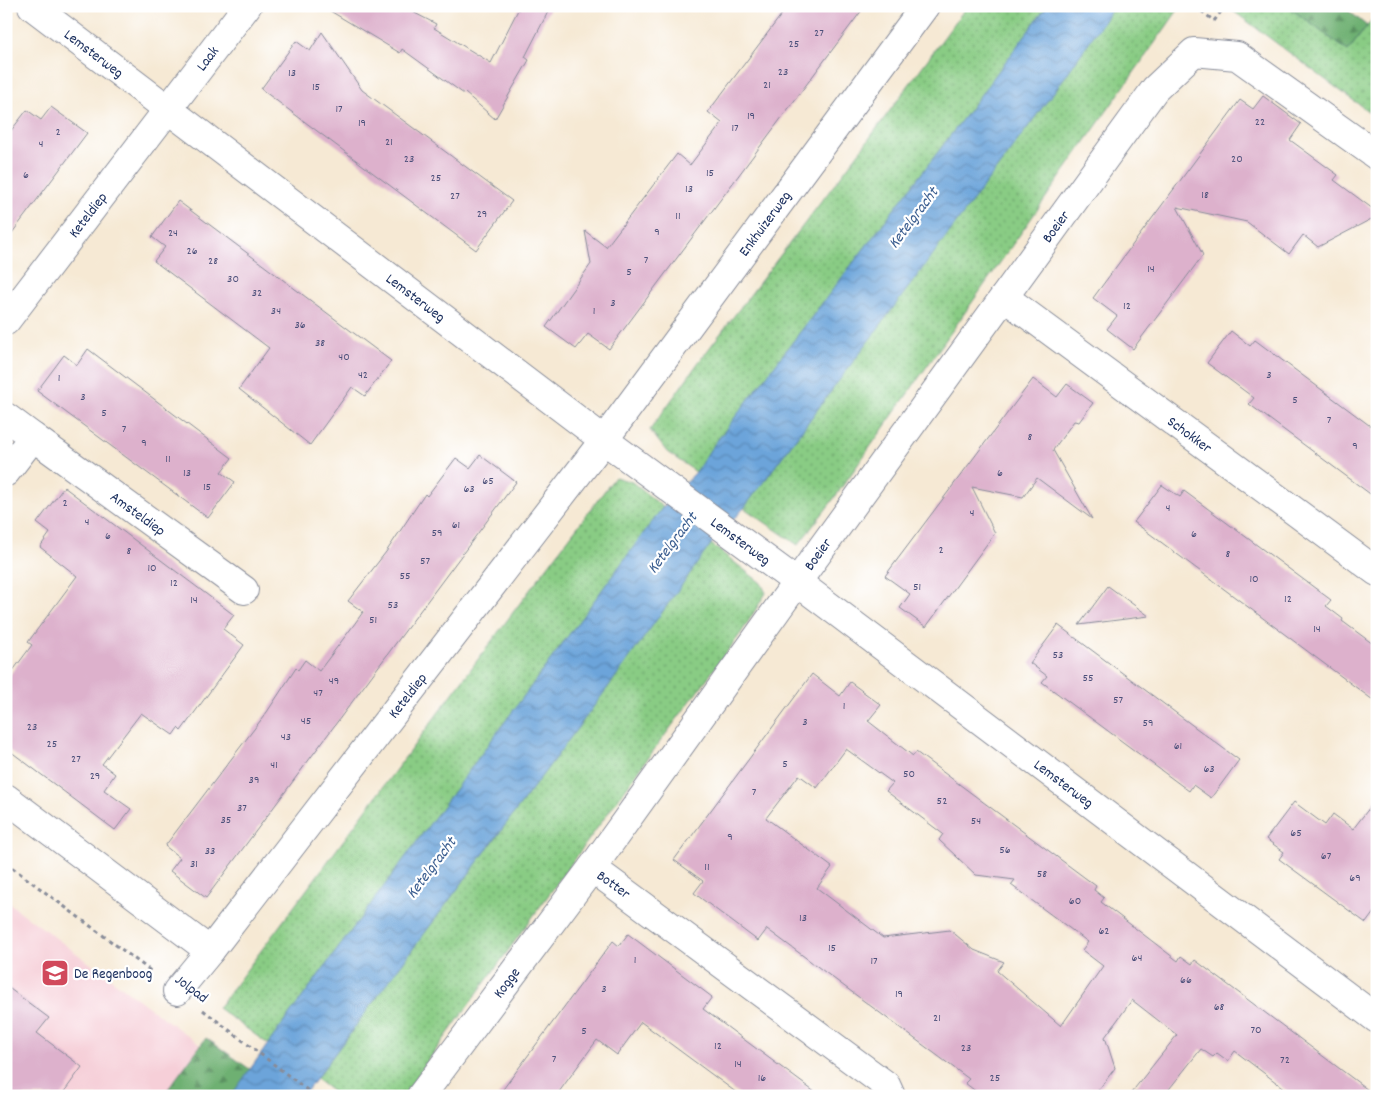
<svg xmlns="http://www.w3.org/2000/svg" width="1383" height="1102" font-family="Dekko,sans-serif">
  <defs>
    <pattern id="grass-dots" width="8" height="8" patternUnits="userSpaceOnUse" patternTransform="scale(1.25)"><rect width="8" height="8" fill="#89cc84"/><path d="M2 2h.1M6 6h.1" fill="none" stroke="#6fa66f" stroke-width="1.8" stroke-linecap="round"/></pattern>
    <pattern id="forest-firs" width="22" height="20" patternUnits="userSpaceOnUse" patternTransform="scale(1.25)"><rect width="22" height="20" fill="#6eb072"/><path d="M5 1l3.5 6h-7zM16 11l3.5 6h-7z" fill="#5a9061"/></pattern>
    <pattern id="water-waves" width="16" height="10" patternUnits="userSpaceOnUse" patternTransform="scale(1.25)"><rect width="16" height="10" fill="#6ca4da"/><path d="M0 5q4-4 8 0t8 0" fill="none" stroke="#5886b4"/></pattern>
  </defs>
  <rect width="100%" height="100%" fill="#fff"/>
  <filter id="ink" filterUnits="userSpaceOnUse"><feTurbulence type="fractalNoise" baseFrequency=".02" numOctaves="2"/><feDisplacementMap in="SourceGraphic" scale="10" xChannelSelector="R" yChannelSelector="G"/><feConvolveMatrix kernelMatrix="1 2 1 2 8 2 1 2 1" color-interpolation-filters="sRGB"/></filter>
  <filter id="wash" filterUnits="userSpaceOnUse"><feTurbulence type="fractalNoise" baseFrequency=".0096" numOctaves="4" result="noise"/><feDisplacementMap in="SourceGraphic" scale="20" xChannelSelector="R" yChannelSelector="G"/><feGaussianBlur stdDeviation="1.12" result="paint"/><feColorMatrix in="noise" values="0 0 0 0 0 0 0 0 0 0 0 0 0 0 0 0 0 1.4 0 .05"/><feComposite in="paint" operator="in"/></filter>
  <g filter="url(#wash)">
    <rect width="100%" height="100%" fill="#f6e9d4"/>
    <!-- built -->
    <polygon fill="#f6cfd8" points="6,901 200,1045 163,1096 6,1096"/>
    <!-- grass -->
    <g fill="url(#grass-dots)" stroke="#527e71">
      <polygon points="967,6 1047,6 938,152 710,450 696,472 667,452 650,430 698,363 860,151"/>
      <polygon points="1114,6 1173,6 1178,10 830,504 798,545 744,508 1062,81"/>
      <polygon points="1235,6 1287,6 1348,51 1377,13 1377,118 1232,10"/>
      <path d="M615 477 632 482 663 507 268 1044 218 1008C351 832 481 653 615 477Z"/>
      <polygon points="711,544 761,583 766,593 741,633 648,758 412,1083 404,1096 338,1096 316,1079 614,679"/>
    </g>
    <!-- forest -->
    <g fill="url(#forest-firs)" stroke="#447068">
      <polygon points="1287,6 1343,6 1367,26 1348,51"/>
      <polygon points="206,1038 251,1070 231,1096 163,1096"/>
    </g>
    <!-- water -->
    <polygon fill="url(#water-waves)" stroke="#446a9c" points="1047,6 1114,6 1062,81 744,508 711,544 614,679 303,1096 231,1096 268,1044 663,507 696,472 710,450 938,152"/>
    <g id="blocks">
      <!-- building -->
      <g fill="#ddb1cc" fill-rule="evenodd">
        <polygon points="322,6 401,6 436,24 434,28 491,63 520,6 551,6 525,57 529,60 495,119 465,93 464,94 402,49 400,53"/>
        <polygon points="788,6 865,6 609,349 588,334 576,349 546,327 591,264 585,231 606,247 677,154 690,165 722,123 708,112"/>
        <polygon points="322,32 362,90 512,201 476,250 261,89 296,41 310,51"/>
        <polygon points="1263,96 1301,124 1290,140 1338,175 1334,180 1377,212 1377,216 1318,247 1303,235 1289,254 1247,222 1177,207 1203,255 1133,349 1107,329 1117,316 1093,298 1240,100 1253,109"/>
        <polygon points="51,107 87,133 6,241 6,137 27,110 41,120"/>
        <polygon points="178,201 391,361 365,396 352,387 310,445 239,389 269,348 154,261 165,247 152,237"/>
        <polygon points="1231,331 1250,346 1255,340 1377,431 1377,499 1249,404 1254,398 1207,363"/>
        <polygon points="88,349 232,458 221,472 235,482 208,518 37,391 64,355 77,365"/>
        <polygon points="1033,379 1057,397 1067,384 1093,403 1079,422 1074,421 1053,450 1092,519 1037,478 1023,497 972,487 995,533 926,627 900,608 910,594 885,576"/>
        <polygon points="480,455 516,482 206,898 170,871 180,858 165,846 267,712 296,668 298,670 305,660 319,671 353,626 363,612 348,601 386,552 425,494 427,496 456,458 470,468"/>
        <polygon points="1162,485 1180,497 1184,491 1331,600 1326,606 1343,619 1342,621 1377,647 1377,703 1134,522"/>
        <polygon points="64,487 234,615 223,629 244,645 181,731 178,728 173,735 141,713 102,764 115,774 104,790 131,809 115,830 6,748 6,680 32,645 28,642 77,576 40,547 50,533 37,523"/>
        <polygon points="1108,586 1149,616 1079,625"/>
        <polygon points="1058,625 1239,760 1211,798 1193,785 1189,791 1042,682 1047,676 1030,663"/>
        <path d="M812 674 840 696 850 682 881 705 868 721 913 756 916 752 1096 886 1094 890 1104 898 1101 902 1178 961 1181 956 1192 964 1195 960 1376 1096H1294L1235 1051 1228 1061 1217 1053 1213 1057 1201 1049 1166 1093H1131L1177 1035 1132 1000 1105 1037 1115 1068 1094 1096H982L965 1083 969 1079 767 929 758 941 694 893 703 881 674 860ZM846 749 893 783 886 791 943 834 939 840 976 875 1015 880 1011 885 1088 942 1082 950 1103 966 1061 1026 997 971 1004 962 974 950 950 930 883 938 817 888 832 867 766 818 799 775 817 788Z"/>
        <polygon points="1377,798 1377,908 1366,923 1279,859 1284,852 1266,839 1294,802 1325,825 1333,814 1353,829"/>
        <polygon points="628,934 712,997 703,1009 820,1096 741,1096 641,1022 617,1055 597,1040 556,1096 498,1096 613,941 619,946"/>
        <polygon points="6,986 49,1018 37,1033 82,1067 61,1096 6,1096"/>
      </g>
    </g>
  </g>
  <g filter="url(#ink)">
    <use href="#blocks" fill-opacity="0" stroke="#888c99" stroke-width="1"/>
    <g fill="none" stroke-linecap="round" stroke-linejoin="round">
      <defs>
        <g id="minor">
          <path id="s1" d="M32 6 604 440 797 582 1377 1019"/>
          <path id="s2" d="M1004 297 1377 572"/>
          <path id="s3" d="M6 321 247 6"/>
          <polyline points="6,417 33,437 6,472"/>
          <path id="s4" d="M33 437 244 590"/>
          <path id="s5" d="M6 798 210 951 604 440 925 6"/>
          <polyline points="177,991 210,951"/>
          <path id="s6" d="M421 1096 592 868"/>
          <path id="s7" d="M891 1096 886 1085 592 868 797 582 1155 89 1194 52 1237 56 1377 156"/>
        </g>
      </defs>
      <!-- minor casing -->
      <use href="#minor" stroke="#888c99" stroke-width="30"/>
      <!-- path -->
      <g stroke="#888c99" stroke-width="3" stroke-dasharray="4 4" stroke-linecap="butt">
        <polyline points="1195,6 1214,21"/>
        <polyline points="1214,21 1225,6"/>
        <polyline points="6,863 152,972"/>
        <polyline points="203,1010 315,1096"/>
      </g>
      <!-- minor -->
      <use href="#minor" stroke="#fff" stroke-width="28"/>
    </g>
  </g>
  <!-- icons -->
  <defs>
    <symbol id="school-square" viewBox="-11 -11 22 22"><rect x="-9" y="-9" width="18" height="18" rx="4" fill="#d1495b" stroke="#fff"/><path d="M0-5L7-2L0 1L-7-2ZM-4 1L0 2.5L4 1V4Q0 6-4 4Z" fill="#fff"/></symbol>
  </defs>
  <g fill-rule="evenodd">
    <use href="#school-square" x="39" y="957" width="32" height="32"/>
  </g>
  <g text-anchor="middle" stroke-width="4.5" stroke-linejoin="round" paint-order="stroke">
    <!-- number labels -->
    <g font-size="12" fill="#4c507a">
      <text x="819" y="36">27</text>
      <text x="794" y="47">25</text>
      <text x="783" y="75">23</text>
      <text x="292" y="76">13</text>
      <text x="767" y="88">21</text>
      <text x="316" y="90">15</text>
      <text x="339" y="112">17</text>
      <text x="751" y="119">19</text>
      <text x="1260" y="125">22</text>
      <text x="362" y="126">19</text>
      <text x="735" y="131">17</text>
      <text x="58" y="135">2</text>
      <text x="389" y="145">21</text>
      <text x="41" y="147">4</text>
      <text x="409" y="162">23</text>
      <text x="1237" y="162">20</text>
      <text x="710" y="176">15</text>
      <text x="26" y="178">6</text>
      <text x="436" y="181">25</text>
      <text x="689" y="192">13</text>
      <text x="1205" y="198">18</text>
      <text x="455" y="199">27</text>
      <text x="482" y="217">29</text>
      <text x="678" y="219">11</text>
      <text x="657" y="235">9</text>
      <text x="173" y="236">24</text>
      <text x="192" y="254">26</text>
      <text x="646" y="263">7</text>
      <text x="213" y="264">28</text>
      <text x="1151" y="272">14</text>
      <text x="629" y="275">5</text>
      <text x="233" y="282">30</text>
      <text x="257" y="296">32</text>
      <text x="613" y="306">3</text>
      <text x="1127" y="309">12</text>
      <text x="276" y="314">34</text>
      <text x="594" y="314">1</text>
      <text x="300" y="328">36</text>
      <text x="320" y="346">38</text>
      <text x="344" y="360">40</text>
      <text x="363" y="378">42</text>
      <text x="1269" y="378">3</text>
      <text x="59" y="381">1</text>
      <text x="83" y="400">3</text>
      <text x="1295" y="403">5</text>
      <text x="104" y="416">5</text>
      <text x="1329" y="423">7</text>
      <text x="124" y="432">7</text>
      <text x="1030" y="440">8</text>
      <text x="144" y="446">9</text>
      <text x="1355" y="449">9</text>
      <text x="168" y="462">11</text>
      <text x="187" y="476">13</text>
      <text x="1000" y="476">6</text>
      <text x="488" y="484">65</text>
      <text x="207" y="490">15</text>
      <text x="469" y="492">63</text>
      <text x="65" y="506">2</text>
      <text x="1168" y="511">4</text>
      <text x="972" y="516">4</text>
      <text x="87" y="525">4</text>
      <text x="456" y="528">61</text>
      <text x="437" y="536">59</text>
      <text x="1194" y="537">6</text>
      <text x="108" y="539">6</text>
      <text x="941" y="553">2</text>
      <text x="129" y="554">8</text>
      <text x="1228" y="557">8</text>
      <text x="425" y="564">57</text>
      <text x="152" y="571">10</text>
      <text x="405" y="579">55</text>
      <text x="1254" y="582">10</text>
      <text x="174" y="586">12</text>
      <text x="917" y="590">51</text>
      <text x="1288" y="602">12</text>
      <text x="194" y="603">14</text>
      <text x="393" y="608">53</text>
      <text x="373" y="623">51</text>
      <text x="1317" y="632">14</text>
      <text x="1058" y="658">53</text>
      <text x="1088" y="681">55</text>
      <text x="334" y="684">49</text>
      <text x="318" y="696">47</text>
      <text x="1118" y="703">57</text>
      <text x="844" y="709">1</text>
      <text x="306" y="724">45</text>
      <text x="805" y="725">3</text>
      <text x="1148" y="726">59</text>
      <text x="32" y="730">23</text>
      <text x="286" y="740">43</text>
      <text x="52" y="747">25</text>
      <text x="1178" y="749">61</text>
      <text x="76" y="762">27</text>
      <text x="785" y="767">5</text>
      <text x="274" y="768">41</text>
      <text x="1209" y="772">63</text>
      <text x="909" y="777">50</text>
      <text x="95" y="779">29</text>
      <text x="254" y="783">39</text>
      <text x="754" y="795">7</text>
      <text x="942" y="804">52</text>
      <text x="242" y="811">37</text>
      <text x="226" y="823">35</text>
      <text x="976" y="824">54</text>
      <text x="1296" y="836">65</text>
      <text x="730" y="840">9</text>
      <text x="1005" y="853">56</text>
      <text x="210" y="854">33</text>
      <text x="1326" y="859">67</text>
      <text x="194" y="867">31</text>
      <text x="707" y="870">11</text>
      <text x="1042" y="877">58</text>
      <text x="1355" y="881">69</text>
      <text x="1075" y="904">60</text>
      <text x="803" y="921">13</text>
      <text x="1104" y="934">62</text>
      <text x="832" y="951">15</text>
      <text x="1137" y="961">64</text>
      <text x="635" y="963">1</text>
      <text x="874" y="964">17</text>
      <text x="1186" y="983">66</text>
      <text x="604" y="992">3</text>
      <text x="899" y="997">19</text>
      <text x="1219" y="1010">68</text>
      <text x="937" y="1021">21</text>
      <text x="1256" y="1033">70</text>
      <text x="584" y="1034">5</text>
      <text x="718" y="1049">12</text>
      <text x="966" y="1051">23</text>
      <text x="554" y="1062">7</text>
      <text x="1285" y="1063">72</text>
      <text x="738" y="1067">14</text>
      <text x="762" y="1081">16</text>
      <text x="995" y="1081">25</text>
    </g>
    <!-- street labels -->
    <g font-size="15" fill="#1b2f5e" stroke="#fff">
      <text dy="5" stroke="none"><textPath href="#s1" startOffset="78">Lemsterweg</textPath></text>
      <text dy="5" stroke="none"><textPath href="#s3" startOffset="331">Laak</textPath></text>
      <text dy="5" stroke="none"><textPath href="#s3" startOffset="134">Keteldiep</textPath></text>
      <text dy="5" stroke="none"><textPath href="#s5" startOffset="1170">Enkhuizerweg</textPath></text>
      <text dy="5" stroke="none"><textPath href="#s7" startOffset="1169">Boeier</textPath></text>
      <text dy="5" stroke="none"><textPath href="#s1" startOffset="482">Lemsterweg</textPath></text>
      <text dy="5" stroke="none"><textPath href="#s2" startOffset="231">Schokker</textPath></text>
      <text dy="5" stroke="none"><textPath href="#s4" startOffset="130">Amsteldiep</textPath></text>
      <text dy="5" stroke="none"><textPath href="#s1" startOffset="888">Lemsterweg</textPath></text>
      <text dy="5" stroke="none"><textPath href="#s7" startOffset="764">Boeier</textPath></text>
      <text dy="5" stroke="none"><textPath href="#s5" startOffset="578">Keteldiep</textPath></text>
      <text dy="5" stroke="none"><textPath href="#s1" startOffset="1292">Lemsterweg</textPath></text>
      <text transform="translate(614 884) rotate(36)" y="5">Botter</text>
      <text dy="5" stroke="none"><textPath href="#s6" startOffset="142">Kogge</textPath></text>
      <text transform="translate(192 988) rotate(37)" y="5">Jolpad</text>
    </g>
    <!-- poi labels -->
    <g font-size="15" fill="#1b2f5e" stroke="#fff" text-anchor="start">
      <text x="74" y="978">De Regenboog</text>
    </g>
    <!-- water labels -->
    <g font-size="16" font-style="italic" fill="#3b5e90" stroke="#fff">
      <text transform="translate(912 217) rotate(-53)" y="6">Ketelgracht</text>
      <text transform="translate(671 542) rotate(-53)" y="6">Ketelgracht</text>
      <text transform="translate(430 867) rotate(-53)" y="6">Ketelgracht</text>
    </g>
  </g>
  <!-- margin -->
  <rect width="1383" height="1102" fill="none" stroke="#fff" stroke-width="25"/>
</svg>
